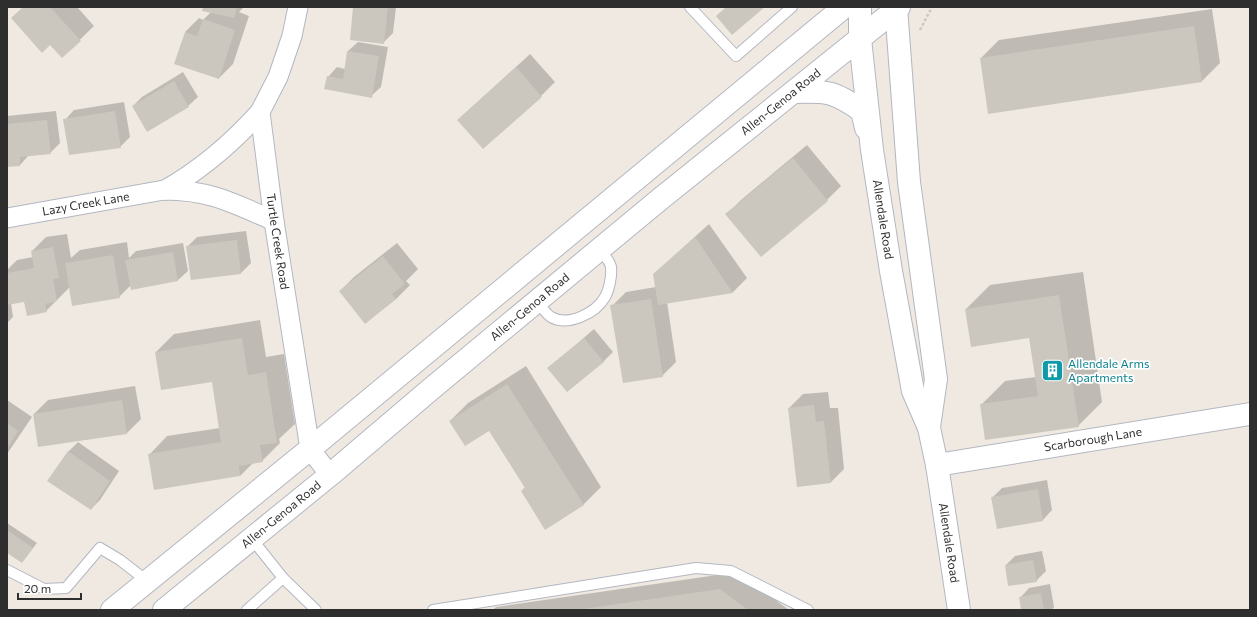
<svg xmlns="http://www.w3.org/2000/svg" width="1257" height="617" font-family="Commissioner,sans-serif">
  <rect width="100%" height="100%" fill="#efe9e1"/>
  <!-- shadow -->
  <g fill="#0003">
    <polygon points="24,7 77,7 94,26 62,57"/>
    <polygon points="204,7 244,7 239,12 249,16 233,64 219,78 185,32 199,18 203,20 211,12"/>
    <polygon points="354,7 396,7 393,33 383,43"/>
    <polygon points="1212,9 1220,63 1202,81 989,112 981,58 999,40"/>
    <polygon points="358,42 388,47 381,87 371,96 328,77 337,67 345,69 348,51"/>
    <polygon points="530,54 555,82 541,96 458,120"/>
    <polygon points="183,72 198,97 188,106 133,106 142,97"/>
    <polygon points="124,102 130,137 120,147 65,120 74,110"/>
    <polygon points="56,111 60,143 50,153 29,155 20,165 7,166 7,116"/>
    <polygon points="807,145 841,186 827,200 761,256 727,214 741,200"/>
    <polygon points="709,224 747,278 733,292 667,302 676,362 662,376 612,306 626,292 656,287 654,274"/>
    <polygon points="246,231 251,263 241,273 191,279 187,247 197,237"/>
    <polygon points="67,234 71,258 80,250 127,242 129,258 136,251 183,243 188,271 178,280 131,288 131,285 119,297 70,287 46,311 25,300 11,303 13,317 7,323 7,270 17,260 33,257 32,251 46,237"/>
    <polygon points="397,243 418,269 406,281 410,285 396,299 365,323 340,291 354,277"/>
    <polygon points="1083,272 1102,402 1078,426 981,405 1005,381 1036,377 1030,337 966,309 990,285"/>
    <polygon points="260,320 266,357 284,354 295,424 279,439 280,443 262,461 253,463 240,476 150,454 167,436 220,428 212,380 156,352 174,334"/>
    <polygon points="594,329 613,352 603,362 549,368"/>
    <polygon points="526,366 601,487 583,505 522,491 525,487 489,429 450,421 468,403"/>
    <polygon points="135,386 141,419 127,433 34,414 48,400"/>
    <polygon points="828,392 830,408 838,408 844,469 830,483 789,408 803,394"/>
    <polygon points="7,400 32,417 7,454"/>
    <polygon points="78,442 119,471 100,500 91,509 68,452"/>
    <polygon points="1047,480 1052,510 1043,520 992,498 1002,488"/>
    <polygon points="7,523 37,543 22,562 7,552"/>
    <polygon points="1042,551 1046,571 1036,581 1006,565 1015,556"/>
    <polygon points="738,572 789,610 493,610 496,607"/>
    <polygon points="1050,584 1054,607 1052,610 1022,610 1020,598 1029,588"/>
  </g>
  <!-- building -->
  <g fill="#cbc7bf">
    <polygon points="23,7 50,7 81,41 62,58 50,45 42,53 11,18"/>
    <polygon points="203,7 237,7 234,18 202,11"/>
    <polygon points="353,7 388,7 384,44 350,40"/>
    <polygon points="726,7 765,7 732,35 716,16"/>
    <polygon points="203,19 235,30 219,79 174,64 185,32 197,36"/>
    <polygon points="1194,26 1202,82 988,114 980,58"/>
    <polygon points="347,51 379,56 372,98 324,89 327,76 343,79"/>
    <polygon points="516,67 542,97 483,149 457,120"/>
    <polygon points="174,81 189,107 147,132 132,106"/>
    <polygon points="115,111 121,148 69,155 63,119"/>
    <polygon points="47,120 51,154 20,157 20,166 7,167 7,124"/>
    <polygon points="793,158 828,201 761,257 725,214"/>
    <polygon points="695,237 733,293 658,305 653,274"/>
    <polygon points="237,240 241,274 191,280 186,246"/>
    <polygon points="53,247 59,278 53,279 57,301 45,304 47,312 27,316 24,302 7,305 7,273 34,268 31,251"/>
    <polygon points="173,252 178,281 131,290 125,260"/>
    <polygon points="113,255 120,298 72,306 65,263"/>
    <polygon points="383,256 405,284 392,294 396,299 365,324 339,291"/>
    <polygon points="1059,295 1079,427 985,440 980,404 1038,396 1029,338 971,347 965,309"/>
    <polygon points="651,299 663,377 623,383 610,305"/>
    <polygon points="242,338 248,375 266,372 277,443 260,445 263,462 239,466 240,476 154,490 148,454 221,442 212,382 161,390 155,352"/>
    <polygon points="584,338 604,362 567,392 547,368"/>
    <polygon points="507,384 584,505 545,530 521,491 525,488 489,431 465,446 449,421"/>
    <polygon points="122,400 127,434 38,447 33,414"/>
    <polygon points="814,405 816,422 824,421 831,483 797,487 788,408"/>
    <polygon points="7,423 18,431 7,449"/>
    <polygon points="68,451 110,481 91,510 47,481"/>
    <polygon points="1038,489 1043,521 997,529 991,497"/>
    <polygon points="7,530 33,548 22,563 7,553"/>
    <polygon points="1033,560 1037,582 1008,586 1005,565"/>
    <polygon points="720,589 748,610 583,610 583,609"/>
    <polygon points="1041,593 1044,610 1021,610 1019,597"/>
  </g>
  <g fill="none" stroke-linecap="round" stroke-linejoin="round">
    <defs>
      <g id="service">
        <polyline points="690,7 736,56 792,7"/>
        <path d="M537 301C541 306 546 314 551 317 568 327 596 313 605 297 609 290 612 276 611 267 610 261 603 254 600 249"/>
        <polyline points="252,539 283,578 316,610"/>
        <polyline points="7,570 44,589 66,588 100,548 120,560 147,581"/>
        <polyline points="247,610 283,578"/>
        <polyline points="433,610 696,568 731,571 808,610"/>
      </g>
      <g id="minor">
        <path id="s1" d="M298 7 292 36 278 77 260 112 274 221 310 449 330 475"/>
        <path d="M165 190C202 169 232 143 260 112"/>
        <path id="s2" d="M7 218 164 190C210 190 233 203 274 221"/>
      </g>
      <g id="tertiary">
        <path id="s3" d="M937 465 1250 414"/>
      </g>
      <g id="secondary">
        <path id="s4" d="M860 7V39L872 150 891 271 913 391 929 428 937 465 959 610"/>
        <polyline points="896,7 909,182 936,379 929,427"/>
        <path d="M794 92C827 91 834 91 862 111L866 128"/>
        <polyline points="112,610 310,449 844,7"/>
        <path id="s5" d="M164 610 330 475 431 389 659 200 899 7"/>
      </g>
    </defs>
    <!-- service casing -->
    <use href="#service" stroke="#b4b7c1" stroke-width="12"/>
    <!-- minor casing -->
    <use href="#minor" stroke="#b4b7c1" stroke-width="21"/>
    <!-- tertiary casing -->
    <use href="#tertiary" stroke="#b4b7c1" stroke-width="24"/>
    <!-- secondary casing -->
    <use href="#secondary" stroke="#b4b7c1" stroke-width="24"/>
    <!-- path -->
    <polyline stroke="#c9c9c9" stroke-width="2.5" stroke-dasharray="3 2" stroke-linecap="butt" points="920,30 932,7"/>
    <!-- service -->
    <use href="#service" stroke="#fff" stroke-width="10"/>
    <!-- minor -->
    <use href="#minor" stroke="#fff" stroke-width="19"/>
    <!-- tertiary -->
    <use href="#tertiary" stroke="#fff" stroke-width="22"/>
    <!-- secondary -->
    <use href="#secondary" stroke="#fff" stroke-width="22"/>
  </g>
  <!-- icons -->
  <defs>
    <symbol id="building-square" viewBox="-11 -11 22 22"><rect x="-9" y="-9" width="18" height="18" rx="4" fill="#0f9aa8" stroke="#fff"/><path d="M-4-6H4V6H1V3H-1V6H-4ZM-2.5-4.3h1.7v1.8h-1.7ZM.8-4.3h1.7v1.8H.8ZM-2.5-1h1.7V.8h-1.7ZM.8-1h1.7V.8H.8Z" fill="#fff"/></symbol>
  </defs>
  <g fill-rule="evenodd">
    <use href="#building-square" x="1040" y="358" width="25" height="25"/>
  </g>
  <g text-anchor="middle" stroke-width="3.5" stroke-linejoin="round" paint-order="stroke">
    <!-- street labels -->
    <g font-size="12" fill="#2e2e2e" stroke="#fff">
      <text dy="4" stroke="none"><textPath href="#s5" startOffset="799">Allen-Genoa Road</textPath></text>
      <text dy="4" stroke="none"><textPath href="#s2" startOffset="80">Lazy Creek Lane</textPath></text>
      <text dy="4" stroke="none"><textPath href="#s4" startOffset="214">Allendale Road</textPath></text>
      <text dy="4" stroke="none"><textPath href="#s1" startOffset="243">Turtle Creek Road</textPath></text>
      <text dy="4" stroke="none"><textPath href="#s5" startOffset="475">Allen-Genoa Road</textPath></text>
      <text dy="4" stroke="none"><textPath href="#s3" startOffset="158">Scarborough Lane</textPath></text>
      <text dy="4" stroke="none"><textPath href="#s5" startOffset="151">Allen-Genoa Road</textPath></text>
      <text dy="4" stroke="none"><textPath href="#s4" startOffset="545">Allendale Road</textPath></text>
    </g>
    <!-- culture labels -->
    <g font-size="12" fill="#0d838f" stroke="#fff" text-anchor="start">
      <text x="1068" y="368">Allendale Arms<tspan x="1068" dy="14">Apartments</tspan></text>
    </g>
  </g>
  <!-- border -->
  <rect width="1257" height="617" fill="none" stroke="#2e2e2e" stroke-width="16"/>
  <!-- scale -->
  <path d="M18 593v6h63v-6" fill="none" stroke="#2e2e2e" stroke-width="2"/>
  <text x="24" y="593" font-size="12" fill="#2e2e2e" stroke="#ffffff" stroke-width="3" paint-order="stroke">20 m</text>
</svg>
